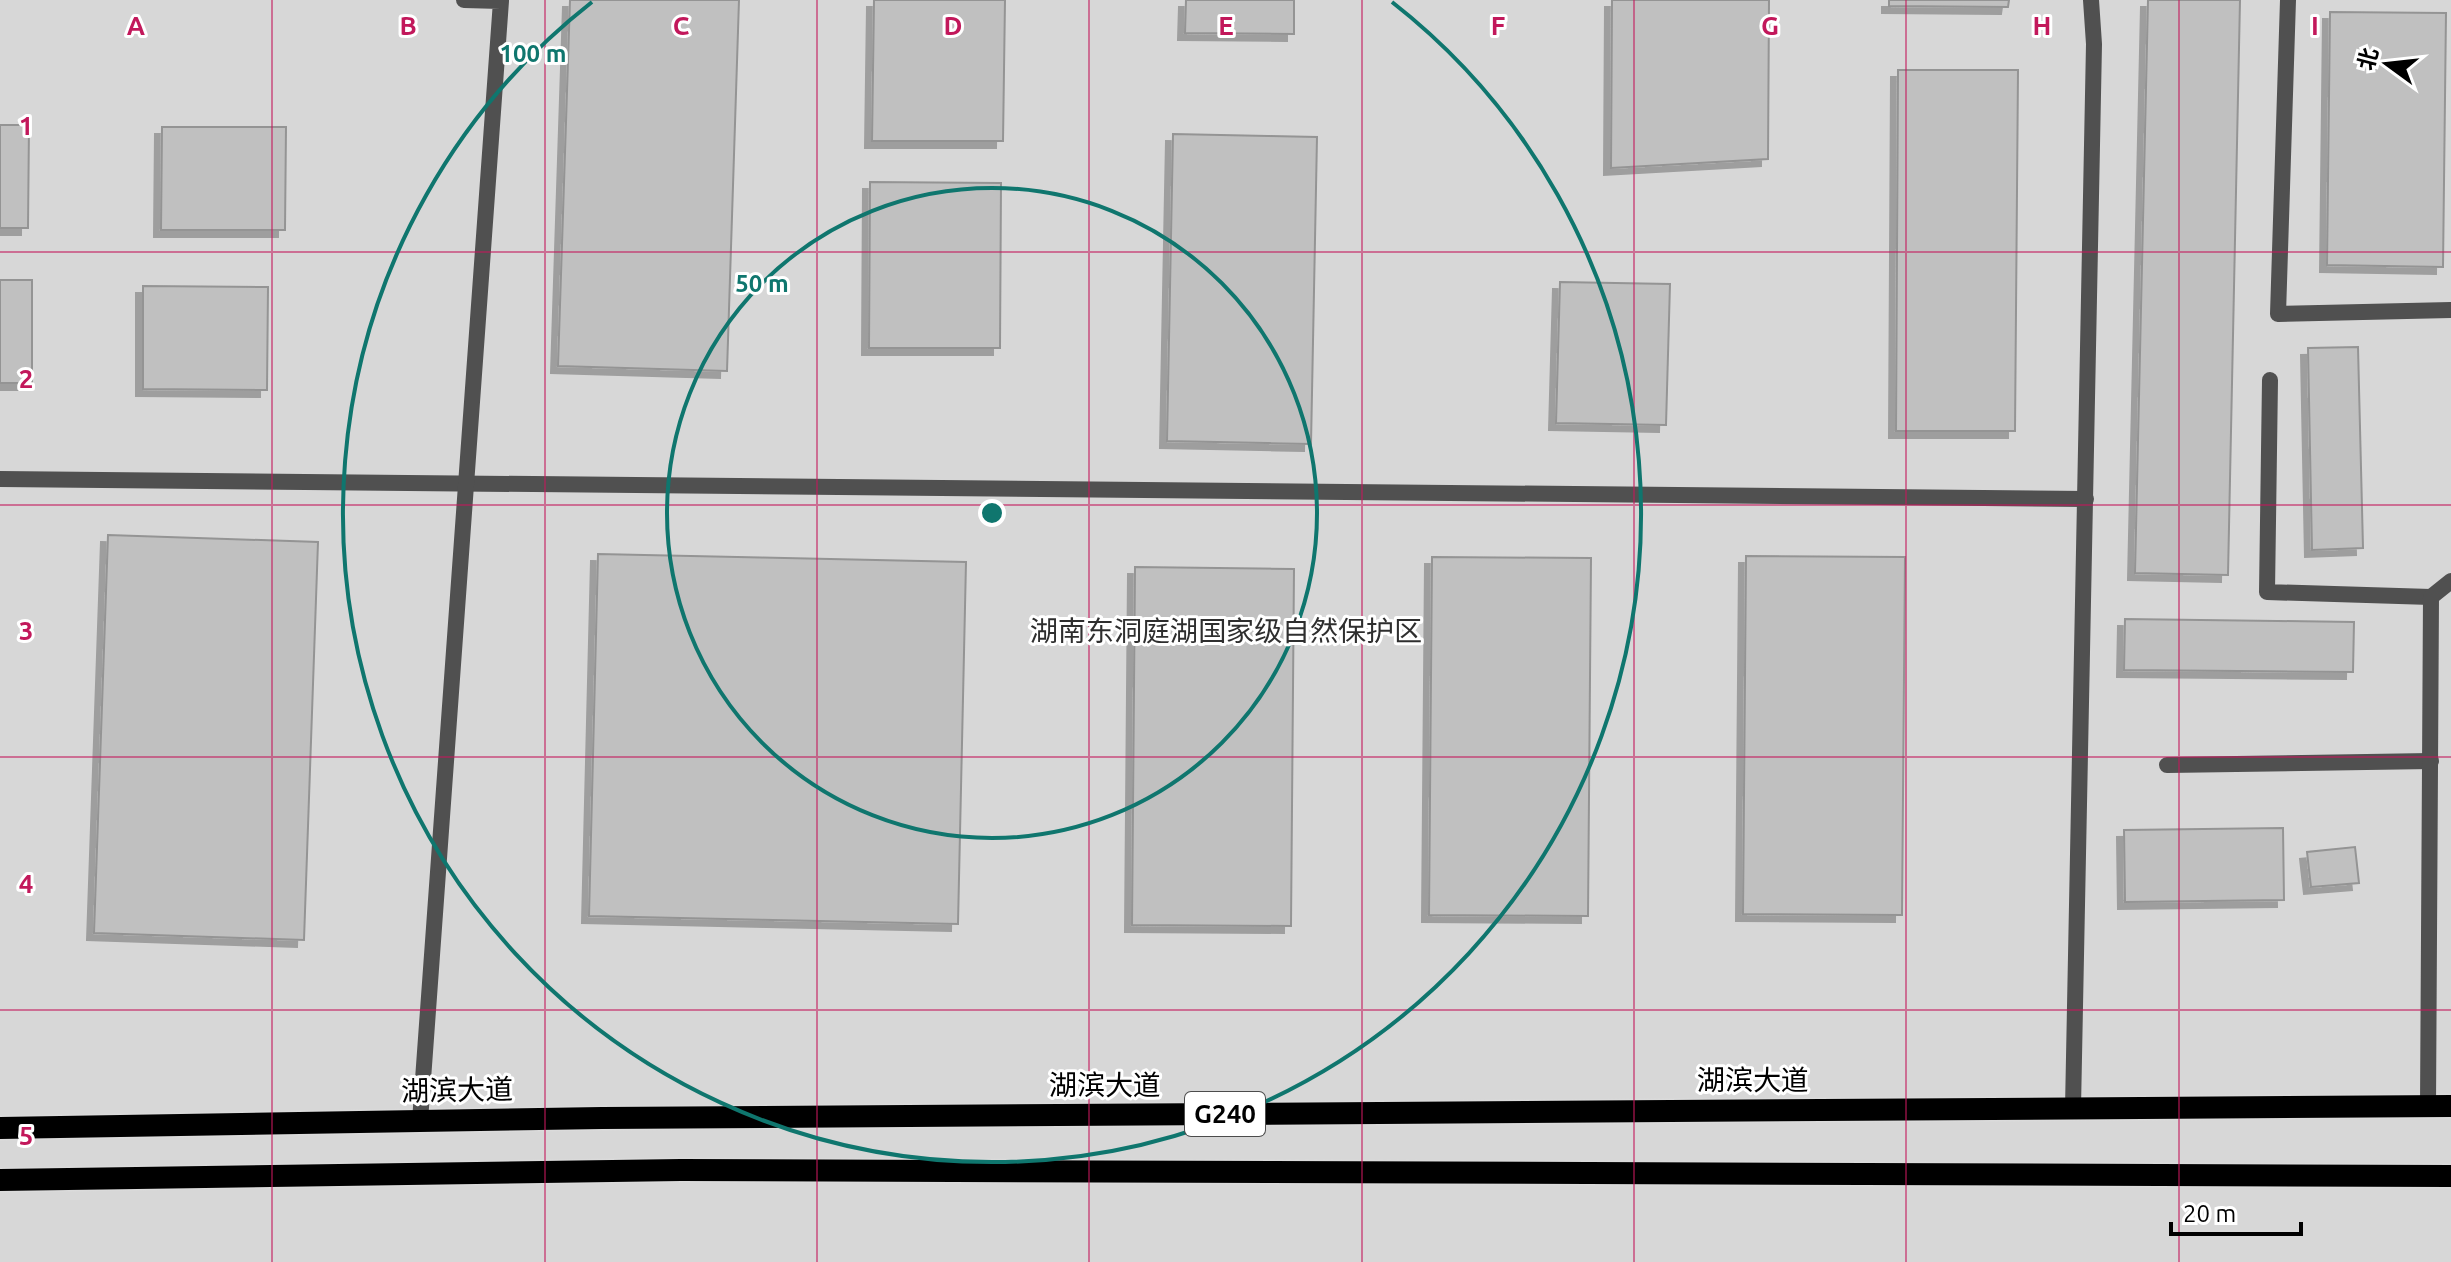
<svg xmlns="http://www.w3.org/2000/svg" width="2451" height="1262" font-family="Ubuntu,'Noto Sans SC',sans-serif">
  <defs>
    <filter id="shadow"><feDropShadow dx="-7" dy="7" stdDeviation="0" flood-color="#0004"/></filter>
  </defs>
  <rect width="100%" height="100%" fill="#fff"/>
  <!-- green -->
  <rect fill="#d7d7d7" x="0" y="0" width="2451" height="1262"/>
  <!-- building -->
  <g fill="#c0c0c0" stroke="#949494" stroke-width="2" filter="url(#shadow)">
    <polygon points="570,0 739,0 727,371 558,366"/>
    <polygon points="874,0 1005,0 1003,141 872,141"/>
    <polygon points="1186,0 1294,0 1294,34 1185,33"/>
    <polygon points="1612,0 1769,0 1768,159 1611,168"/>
    <polygon points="1889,0 2009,0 2008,7 1889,6"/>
    <polygon points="2148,0 2240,0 2228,575 2135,573"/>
    <polygon points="2330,12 2446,13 2443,267 2327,265"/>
    <polygon points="1898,70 2018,70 2015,431 1896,431"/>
    <polygon points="0,125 29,125 28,228 0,228"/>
    <polygon points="162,127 286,127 285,230 161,230"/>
    <polygon points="1173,134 1317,137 1311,444 1167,441"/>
    <polygon points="870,182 1001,183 1000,348 869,348"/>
    <rect x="0" y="280" width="32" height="103"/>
    <polygon points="1560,282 1670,284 1666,425 1556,423"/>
    <polygon points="143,286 268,287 267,390 143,389"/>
    <polygon points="2358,347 2363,548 2312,550 2308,348"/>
    <polygon points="108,535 318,542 304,940 94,933"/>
    <polygon points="598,554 966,562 958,924 589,916"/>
    <polygon points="1746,556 1905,557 1902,915 1743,914"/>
    <polygon points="1432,557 1591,558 1588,916 1429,915"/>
    <polygon points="1135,567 1294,569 1291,926 1132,925"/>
    <polygon points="2125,619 2354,622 2353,672 2124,670"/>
    <polygon points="2283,828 2284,900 2125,902 2124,830"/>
    <polygon points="2355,847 2359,883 2311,887 2307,852"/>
  </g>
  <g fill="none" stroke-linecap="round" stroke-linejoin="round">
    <defs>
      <g id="trunk">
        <polyline points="0,1128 602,1118 2451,1106"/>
        <polyline points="0,1180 681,1170 2451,1176"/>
      </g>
    </defs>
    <!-- trunk casing -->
    <use href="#trunk" stroke="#dbdbdb" stroke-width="25"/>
    <!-- minor -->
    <g stroke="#505050" stroke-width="16">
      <polyline points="2288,0 2278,314 2451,310"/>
      <polyline points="2270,380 2267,592 2431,597"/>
      <polyline points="0,479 2086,499"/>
      <polyline points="2167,765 2431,761"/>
      <polyline points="2428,1106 2431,597 2451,581"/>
      <polyline points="2073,1108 2094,44 2091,0"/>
      <polyline points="420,1121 501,1 464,0"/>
    </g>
    <!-- trunk -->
    <use href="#trunk" stroke="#000" stroke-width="22"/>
  </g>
  <!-- grid -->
  <path fill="none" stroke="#c2185b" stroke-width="2" stroke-opacity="0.55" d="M272 0V1262M545 0V1262M817 0V1262M1089 0V1262M1362 0V1262M1634 0V1262M1906 0V1262M2179 0V1262M0 252H2451M0 505H2451M0 757H2451M0 1010H2451"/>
  <!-- distance rings -->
  <g fill="none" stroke="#0f766e" stroke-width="4">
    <circle cx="992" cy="513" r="325"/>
    <path d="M1392 2A649 649 0 1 1 592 2"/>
  </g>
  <g text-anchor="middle" stroke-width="6" stroke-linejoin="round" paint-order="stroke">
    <!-- shield labels -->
    <rect fill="#fff" stroke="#4c4c4c" stroke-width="2" x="1185" y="1092" width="80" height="44" rx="6"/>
    <g font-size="26" font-weight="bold" fill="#000">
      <text x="1225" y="1123">G240</text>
    </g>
    <!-- park labels -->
    <g font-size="28" fill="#2e2e2e" stroke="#fff">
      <text x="1226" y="641">湖南东洞庭湖国家级自然保护区</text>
    </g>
    <!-- street labels -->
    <g font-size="28" fill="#000" stroke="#fff">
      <text x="1753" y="1090">湖滨大道</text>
      <text x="1105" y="1095">湖滨大道</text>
      <text transform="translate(457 1090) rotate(-1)" y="10">湖滨大道</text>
    </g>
  </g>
  <g font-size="26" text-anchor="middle" font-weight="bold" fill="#c2185b" stroke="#fff" stroke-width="6" stroke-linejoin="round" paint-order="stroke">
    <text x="136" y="35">A</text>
    <text x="408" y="35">B</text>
    <text x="681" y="35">C</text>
    <text x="953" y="35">D</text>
    <text x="1226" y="35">E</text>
    <text x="1498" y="35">F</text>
    <text x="1770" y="35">G</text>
    <text x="2042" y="35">H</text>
    <text x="2315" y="35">I</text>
    <text x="26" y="135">1</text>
    <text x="26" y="388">2</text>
    <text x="26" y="640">3</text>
    <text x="26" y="893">4</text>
    <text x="26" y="1145">5</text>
  </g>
  <circle cx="992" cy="513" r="12" fill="#0f766e" stroke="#fff" stroke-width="4"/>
  <g font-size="24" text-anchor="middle" font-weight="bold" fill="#0f766e" stroke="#fff" stroke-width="6" stroke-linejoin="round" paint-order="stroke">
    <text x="533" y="62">100 m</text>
    <text x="762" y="292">50 m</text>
  </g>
  <!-- north arrow -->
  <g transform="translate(2387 64) rotate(285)" stroke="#ffffff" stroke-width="6" paint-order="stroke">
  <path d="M0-6L14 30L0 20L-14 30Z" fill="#000000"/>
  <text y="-12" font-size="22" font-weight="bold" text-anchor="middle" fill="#000000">北</text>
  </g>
  <!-- scale -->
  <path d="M2171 1222v12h130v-12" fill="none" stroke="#000000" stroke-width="4"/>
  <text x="2183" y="1222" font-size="24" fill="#000000" stroke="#ffffff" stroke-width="6" paint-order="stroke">20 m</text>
</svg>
